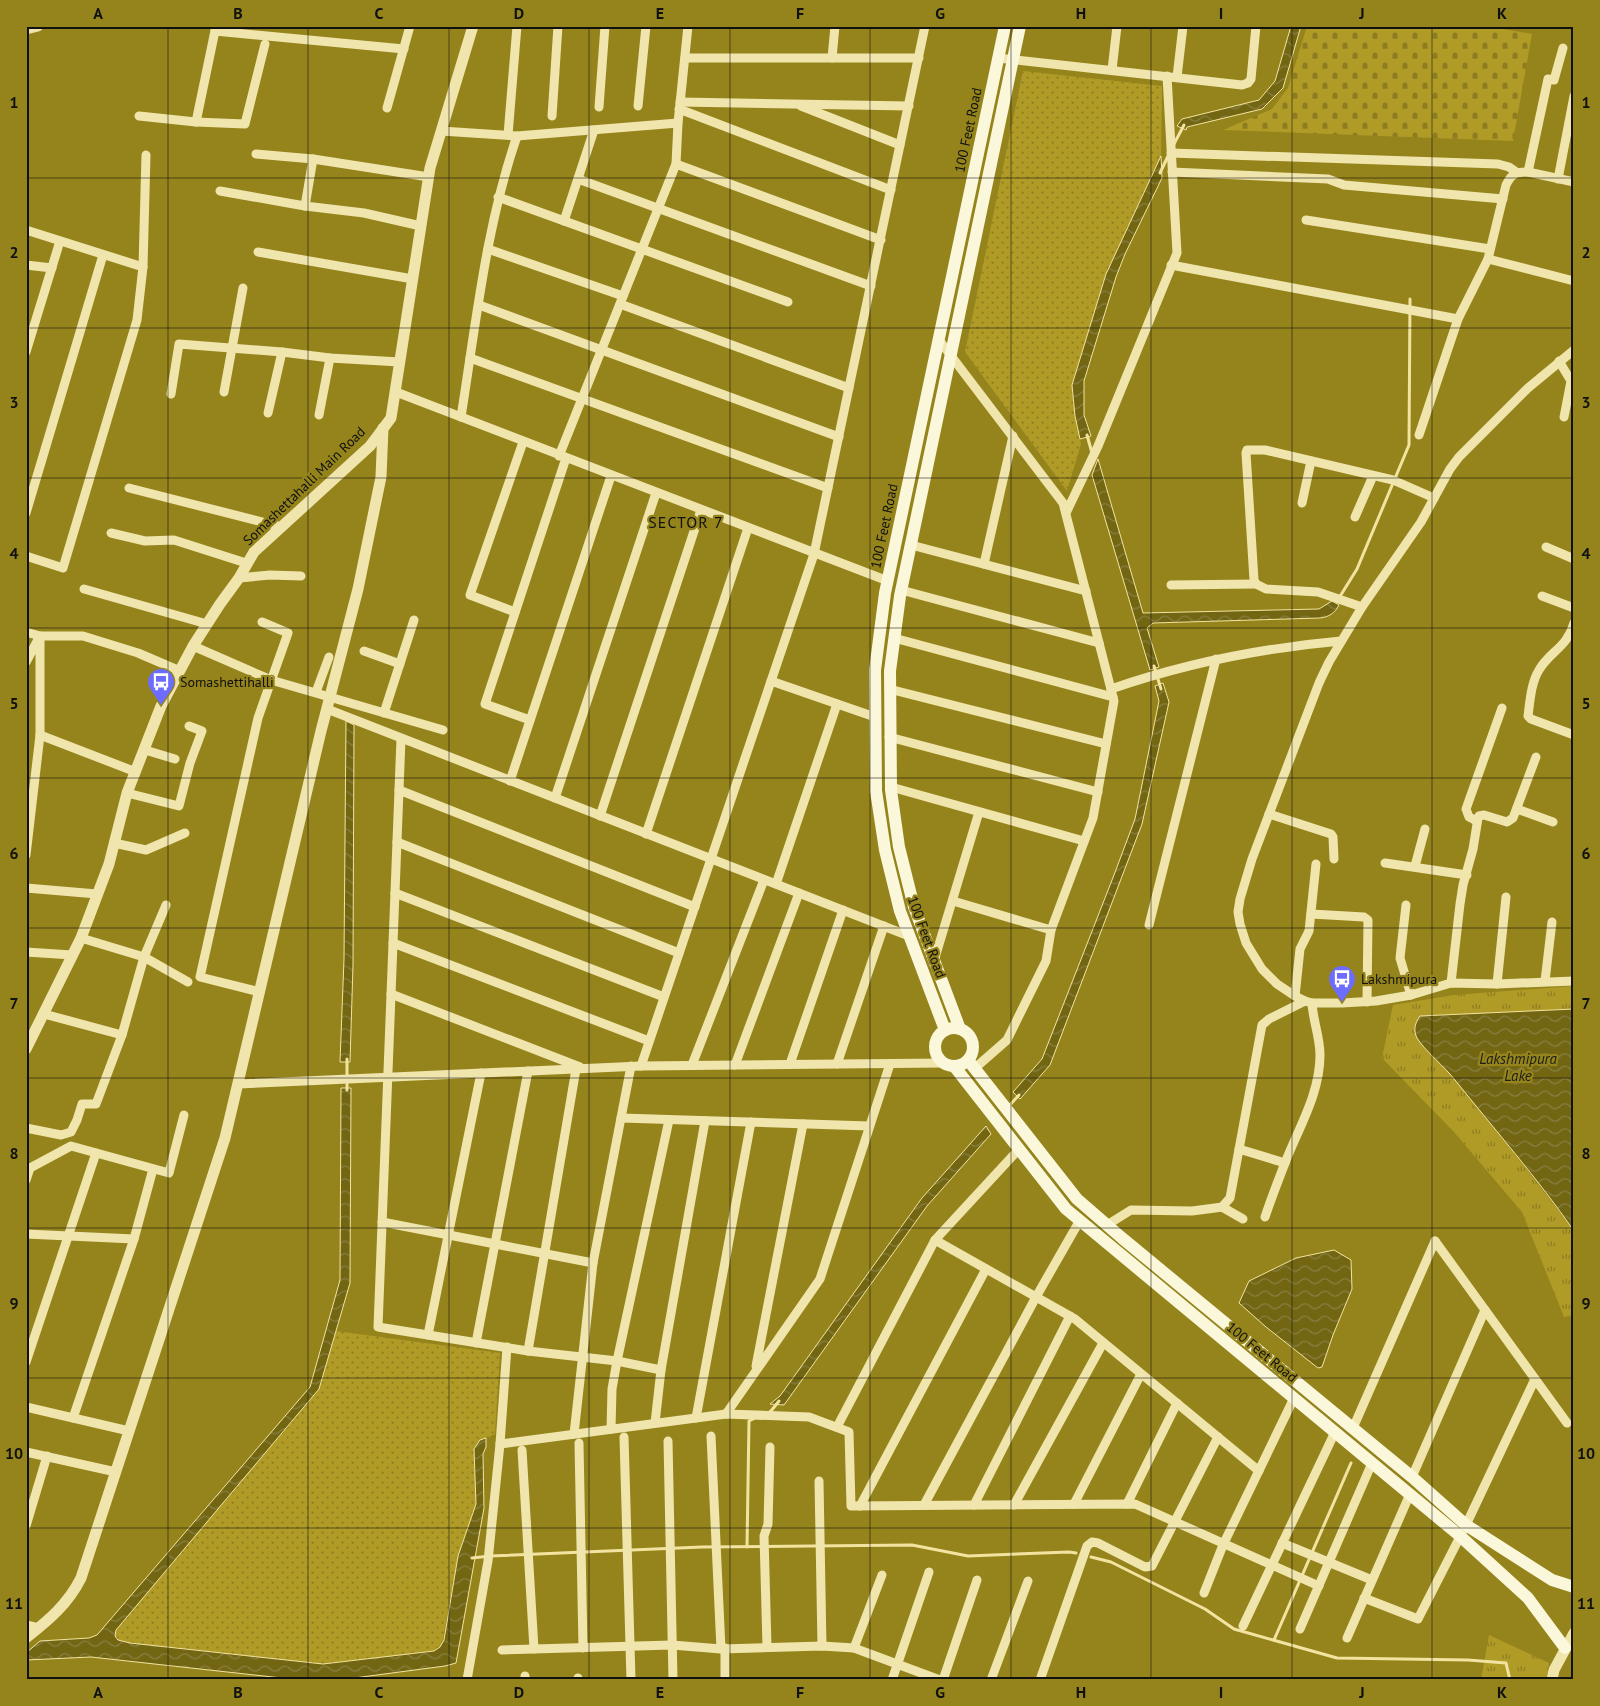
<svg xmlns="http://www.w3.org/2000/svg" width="1600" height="1706" font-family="'PT Sans',sans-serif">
  <defs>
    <pattern id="grass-dots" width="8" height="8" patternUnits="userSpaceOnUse" patternTransform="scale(1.25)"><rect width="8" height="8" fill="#b09b27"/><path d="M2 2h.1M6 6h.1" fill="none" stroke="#8e7d20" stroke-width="1.8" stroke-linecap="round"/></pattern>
    <pattern id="cemetery-stones" width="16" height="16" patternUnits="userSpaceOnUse" patternTransform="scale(1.25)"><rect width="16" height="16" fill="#b09b27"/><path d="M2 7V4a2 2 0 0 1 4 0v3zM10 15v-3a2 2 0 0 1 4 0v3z" fill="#8e7d20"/></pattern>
    <pattern id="park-tufts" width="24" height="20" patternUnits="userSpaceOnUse" patternTransform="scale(1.25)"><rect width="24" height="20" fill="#b09b27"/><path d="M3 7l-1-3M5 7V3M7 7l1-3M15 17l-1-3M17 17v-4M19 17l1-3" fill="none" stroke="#8e7d20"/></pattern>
    <pattern id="water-waves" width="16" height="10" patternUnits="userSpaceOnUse" patternTransform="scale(1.25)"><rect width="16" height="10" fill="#736612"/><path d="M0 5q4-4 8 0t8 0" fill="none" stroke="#887f44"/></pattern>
  </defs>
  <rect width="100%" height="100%" fill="#95841b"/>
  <!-- grass -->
  <g fill="url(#grass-dots)">
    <polygon points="1023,71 1162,86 1161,156 1106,274 1072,385 1075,416 1081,444 1067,491 965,352"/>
    <polygon points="336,1331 500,1353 495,1434 477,1443 474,1449 476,1504 458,1556 442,1644 434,1651 323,1664 130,1643 118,1640 115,1636 115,1630 319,1389"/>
  </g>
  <!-- cemetery -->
  <polygon fill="url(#cemetery-stones)" points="1307,26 1486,26 1532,34 1513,141 1223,130 1272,109 1288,88"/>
  <!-- park -->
  <g fill="url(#park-tufts)">
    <polygon points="1574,986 1574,1009 1420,1016 1415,1025 1415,1031 1419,1040 1448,1071 1513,1152 1574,1231 1574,1315 1564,1317 1522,1212 1454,1132 1382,1058 1393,1005 1454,995"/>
    <polygon points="1489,1635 1549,1663 1547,1680 1481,1680"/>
  </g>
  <!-- water -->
  <g fill="url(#water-waves)" stroke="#f2e4a0">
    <polygon points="1291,26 1301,26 1283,88 1262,109 1187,127 1186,130 1177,126 1182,119 1259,100 1275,81"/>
    <polygon points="1161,156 1162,178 1125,254 1116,277 1084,381 1084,415 1091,436 1080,439 1075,416 1072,385 1106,274"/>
    <path d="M1098 459 1143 613 1319 609 1332 601 1339 605C1335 613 1329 617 1320 618L1153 623 1147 628 1159 667 1150 670 1092 475Z"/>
    <polygon points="1163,683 1169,702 1142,824 1050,1065 1020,1099 1013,1092 1042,1059 1114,875 1135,819 1159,701 1155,686"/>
    <polygon points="346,721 354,725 353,965 350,1062 340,1062 344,959"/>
    <path d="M1574 1009V1231C1538 1179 1495 1130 1455 1080 1446 1068 1424 1050 1417 1038 1413 1030 1415 1023 1420 1016Z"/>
    <polygon points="341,1088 351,1088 350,1283 319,1389 116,1630 115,1636 118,1640 130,1643 323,1664 434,1651 440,1647 444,1640 458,1556 476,1504 474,1449 480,1440 486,1438 486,1447 483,1454 484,1508 456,1663 445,1666 339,1680 300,1680 91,1657 26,1660 26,1653 40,1641 89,1638 97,1635 310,1387 340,1280"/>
    <polygon points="986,1126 991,1134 927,1206 784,1405 770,1404 780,1396 922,1198"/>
    <polygon points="1334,1250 1351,1260 1352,1289 1333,1335 1322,1367 1318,1368 1266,1327 1239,1303 1249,1281 1296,1258"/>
  </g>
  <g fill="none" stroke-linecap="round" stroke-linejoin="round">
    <!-- stream -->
    <g stroke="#f2e4a0" stroke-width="3">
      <polyline points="1174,144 1184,125"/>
      <polyline points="1160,173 1168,156"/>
      <polyline points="1087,435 1092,453"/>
      <polyline points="1339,598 1357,569 1409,445 1410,299"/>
      <polyline points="1154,666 1161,689"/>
      <polyline points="347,1090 347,1059"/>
      <polyline points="1008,1107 1019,1095"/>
      <polyline points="768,1413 771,1411 779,1401"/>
      <polyline points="747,1547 749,1421 755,1418"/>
      <polyline points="1091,1557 1111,1562 1205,1609 1234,1629 1337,1658 1468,1660 1506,1663 1510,1680"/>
      <polyline points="472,1558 490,1556 702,1547 912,1545 968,1556 1069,1552 1076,1553"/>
      <polyline points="1274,1640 1351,1463"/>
    </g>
    <!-- minor -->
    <g stroke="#f0e5ad" stroke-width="9">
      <polyline points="216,26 196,122 245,124 265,44"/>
      <polyline points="215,31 404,49"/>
      <polyline points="1563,48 1554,80 1548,79 1528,172 1574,182"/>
      <polyline points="685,58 919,58"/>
      <polyline points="832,58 835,26"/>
      <polyline points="998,58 1242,85 1248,83 1251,79 1256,26"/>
      <polyline points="1112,70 1117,26"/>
      <polyline points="1177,77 1183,26"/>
      <polyline points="680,102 909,106"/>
      <polyline points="638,106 646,26"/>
      <polyline points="801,106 900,145"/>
      <polyline points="599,107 605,26"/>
      <polyline points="387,108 410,26"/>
      <polyline points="679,109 891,190"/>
      <polyline points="139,116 196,122"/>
      <polyline points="552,116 558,26"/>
      <polyline points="441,131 517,136 678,123"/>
      <polyline points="508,135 517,26"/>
      <polyline points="1171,153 1498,164 1509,167 1516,172"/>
      <polyline points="256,154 313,159"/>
      <polyline points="676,164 881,240"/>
      <polyline points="1172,172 1328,179 1344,185 1503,199"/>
      <polyline points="578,179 871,286"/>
      <polyline points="1558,179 1574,96"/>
      <polyline points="220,191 305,206"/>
      <polyline points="498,197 788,302"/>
      <polyline points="1306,220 1490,249"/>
      <polyline points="564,221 594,130"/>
      <polyline points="421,226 364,213 305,206 313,159 429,177"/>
      <polyline points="26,230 143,267"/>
      <polyline points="488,249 623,296"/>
      <polyline points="258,252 413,279"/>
      <polyline points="1488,259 1574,281"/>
      <polyline points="26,265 52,268"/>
      <polyline points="1171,265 1458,319"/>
      <polyline points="620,304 849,388"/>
      <polyline points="479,305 839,437"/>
      <polyline points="939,340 1063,503 1114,701 1093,818 1051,930 1046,961 1007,1040 975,1068"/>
      <polyline points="1574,350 1528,388 1459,457 1450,469 1421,522 1362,607 1329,662 1319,683 1252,859 1240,899 1238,912 1240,924 1246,943 1262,969 1277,984 1295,996 1305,1001 1312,1003 1342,1003 1376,1001 1411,995 1451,983 1497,984 1574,981"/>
      <polyline points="26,352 60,241"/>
      <polyline points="470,358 828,488"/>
      <polyline points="1559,361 1571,381 1564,417"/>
      <polyline points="224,392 243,288"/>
      <polyline points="396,392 888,581"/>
      <polyline points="171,394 179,344 282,352 330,358 400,362"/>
      <polyline points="268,413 282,352"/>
      <polyline points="319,415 330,358"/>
      <path d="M461 417C476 323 486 226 517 136"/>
      <path d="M1419 435 1458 319 1488 259 1506 185C1512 173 1516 172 1528 172"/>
      <polyline points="559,456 676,164 678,123 688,26"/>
      <polyline points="129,488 282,527"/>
      <polyline points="1302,503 1311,461"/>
      <polyline points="26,513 103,255"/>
      <polyline points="1066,513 1098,446 1177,253 1167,76"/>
      <polyline points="1355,517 1373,476"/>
      <polyline points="111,533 145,541 174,540 246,563"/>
      <polyline points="911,545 1086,591"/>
      <polyline points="1546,547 1574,559"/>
      <polyline points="26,556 63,568 137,320 143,267 146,155"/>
      <polyline points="984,564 1013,436"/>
      <polyline points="239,578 270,575 301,576"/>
      <polyline points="1171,585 1256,584"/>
      <polyline points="84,589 207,624"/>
      <polyline points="901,590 1099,643"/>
      <polyline points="1542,596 1574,608"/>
      <polyline points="1362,607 1318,592 1266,589 1256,584 1254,580 1246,453 1247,450 1265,450 1393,480 1434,498"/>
      <polyline points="515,612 470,595 523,442"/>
      <path d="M1574 623C1567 648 1550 651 1539 670 1531 683 1530 701 1528 716L1531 719 1574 735"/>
      <polyline points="26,632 40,636 83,636 138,653 180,671"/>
      <polyline points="894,638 1113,697"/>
      <polyline points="193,646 271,680 443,730"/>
      <polyline points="364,651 400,664"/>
      <polyline points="26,662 40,636 40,735 26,855"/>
      <polyline points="771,681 875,717"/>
      <polyline points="889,689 1106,744"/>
      <path d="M1111 689C1186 663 1262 648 1341 641"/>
      <polyline points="316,692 329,657"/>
      <polyline points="327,709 909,936"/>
      <polyline points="384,713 414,620"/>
      <polyline points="530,720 485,704 566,458"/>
      <polyline points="40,735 136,772"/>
      <polyline points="889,737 1098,792"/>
      <polyline points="401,739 378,1327 528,1351 617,1361 661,1370"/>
      <polyline points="145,750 175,759"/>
      <polyline points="510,781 611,476"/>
      <polyline points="891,787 1084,841"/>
      <polyline points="399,790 695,907"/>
      <polyline points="127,793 179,806 190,763 202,731 189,726"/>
      <polyline points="555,798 656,493"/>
      <polyline points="1517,809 1553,822"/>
      <polyline points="1269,814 1331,834 1333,837 1334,859"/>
      <polyline points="600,816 701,510"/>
      <polyline points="1477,821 1469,817 1466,809 1502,708"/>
      <polyline points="646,834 748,528"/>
      <polyline points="397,842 679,953"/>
      <polyline points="114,843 146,850 185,833"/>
      <polyline points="1385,863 1467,875"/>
      <polyline points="1415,866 1425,829"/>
      <polyline points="776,884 837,704"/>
      <polyline points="26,888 97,894"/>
      <polyline points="395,893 664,997"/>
      <polyline points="953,901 1051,930"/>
      <polyline points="1406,905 1400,958 1411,995"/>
      <polyline points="1311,914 1364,917 1368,920 1367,1002"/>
      <polyline points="1149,925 1216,659"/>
      <polyline points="81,938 144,957 188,982"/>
      <polyline points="393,943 649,1041"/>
      <polyline points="26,952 72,955"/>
      <polyline points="934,961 979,812"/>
      <polyline points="1545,981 1552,922"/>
      <polyline points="1451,983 1460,904 1463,885 1473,849 1478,818 1479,816 1484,815 1507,822 1513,818 1536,757"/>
      <polyline points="1497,984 1506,897"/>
      <polyline points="260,992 200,977 258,718 288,633 262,622"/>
      <polyline points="391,994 580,1067"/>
      <polyline points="1295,996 1300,949 1309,931 1316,864"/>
      <polyline points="44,1014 122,1035"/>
      <polyline points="790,1064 843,910"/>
      <polyline points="837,1064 884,926"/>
      <polyline points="692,1065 764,880"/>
      <polyline points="735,1065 799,893"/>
      <polyline points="641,1066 814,554 925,26"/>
      <polyline points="238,1084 641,1066 944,1063"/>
      <polyline points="621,1118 869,1126"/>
      <polyline points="26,1128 61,1135 71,1132 77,1120 82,1104 96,1104 122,1035 144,957 166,905"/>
      <polyline points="1239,1149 1285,1163"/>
      <polyline points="26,1180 30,1168 71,1146 169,1173 184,1115"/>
      <polyline points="1222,1207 1243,1219"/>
      <path d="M1265 1217C1271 1199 1278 1181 1285 1163 1298 1129 1320 1094 1320 1055 1320 1037 1313 1021 1312 1003"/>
      <polyline points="382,1222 593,1263"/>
      <polyline points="1107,1225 1131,1210 1192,1211 1215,1208 1222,1207 1230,1198 1262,1025 1269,1019 1305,1001"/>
      <polyline points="26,1234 134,1239"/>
      <polyline points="935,1240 1075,1319 1259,1471"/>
      <polyline points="1435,1241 1567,1423"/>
      <polyline points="428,1335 481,1073"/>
      <polyline points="476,1343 528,1071"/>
      <polyline points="528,1351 576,1069"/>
      <polyline points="26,1362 96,1153"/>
      <polyline points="756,1366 803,1124"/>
      <polyline points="26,1407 129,1431"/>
      <polyline points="726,1414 820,1279 890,1064"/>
      <polyline points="73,1418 134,1239 153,1169"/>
      <polyline points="696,1418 751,1122"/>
      <polyline points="655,1423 661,1370 705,1121"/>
      <polyline points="837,1427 935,1240 1019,1149"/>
      <polyline points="1353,1428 1435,1241"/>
      <polyline points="611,1429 612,1389 617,1361 669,1120"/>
      <polyline points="574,1434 593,1263 631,1066"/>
      <polyline points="711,1436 721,1649"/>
      <polyline points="624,1437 631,1680"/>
      <polyline points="668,1441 673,1680"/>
      <polyline points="579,1443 583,1648"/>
      <polyline points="500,1444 726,1414 809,1417 849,1432 851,1506 1135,1504 1319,1586"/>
      <polyline points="522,1450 534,1649"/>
      <polyline points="26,1452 116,1472"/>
      <polyline points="1412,1477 1485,1310"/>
      <polyline points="819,1481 822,1646"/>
      <polyline points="1074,1504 1141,1374"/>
      <polyline points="1127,1504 1177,1403"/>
      <polyline points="924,1505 1036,1297 1080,1220"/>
      <polyline points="974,1505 1070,1316"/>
      <polyline points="1014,1505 1103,1343"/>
      <polyline points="860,1506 986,1269"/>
      <polyline points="26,1526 47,1456"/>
      <polyline points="1282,1543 1372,1580"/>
      <polyline points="1204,1593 1223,1545 1294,1398"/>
      <polyline points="1364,1598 1418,1619 1466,1525 1535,1379"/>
      <polyline points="26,1625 39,1628"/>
      <polyline points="1243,1626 1335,1432"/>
      <polyline points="1300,1629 1372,1463"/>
      <polyline points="1347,1638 1410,1494"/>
      <polyline points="767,1647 764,1536 768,1524 770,1447"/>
      <polyline points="725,1648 725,1680"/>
      <polyline points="854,1648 882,1575"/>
      <polyline points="502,1650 672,1645 721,1649 822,1646 854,1648 940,1680"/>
      <polyline points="467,1680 488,1561 500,1444 507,1347"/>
      <polyline points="525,1680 525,1676"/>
      <polyline points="578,1680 578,1678"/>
      <polyline points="892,1680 929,1572"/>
      <polyline points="943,1680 977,1580"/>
      <polyline points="991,1680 1028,1581"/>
      <polyline points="1040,1680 1087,1546 1092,1542 1098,1543 1145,1567 1152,1566 1218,1437"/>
    </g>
    <!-- tertiary -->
    <g stroke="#f0e5ad" stroke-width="11">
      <polyline points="26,29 38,26"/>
      <polyline points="26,1049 81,938 109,864 127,793 161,706 193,646 220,604 239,578 254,552 370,446 391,418 430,168 473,26"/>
      <path d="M26 1638C49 1620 68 1604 81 1578L225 1138 321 731 358 589 381 477 383 428"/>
      <polyline points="1552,1680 1554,1670 1574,1633"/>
    </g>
    <!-- secondary -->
    <g stroke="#fbf7db" stroke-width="12">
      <circle cx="954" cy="1047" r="19"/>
      <polyline points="960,1029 914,907 899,847 891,790 890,671 900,596 1020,26"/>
      <polyline points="945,1030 900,911 885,850 876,791 875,670 885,593 1005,26"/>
      <polyline points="968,1060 1077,1199 1122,1238 1412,1477 1466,1525 1552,1580 1574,1587"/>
      <polyline points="954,1066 1066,1209 1460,1536 1528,1598 1565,1648"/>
    </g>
  </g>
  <!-- grid -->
  <path fill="none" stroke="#111" stroke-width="1" stroke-opacity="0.55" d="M168 26V1680M308 26V1680M449 26V1680M589 26V1680M730 26V1680M870 26V1680M1011 26V1680M1151 26V1680M1292 26V1680M1432 26V1680M26 178H1574M26 328H1574M26 478H1574M26 628H1574M26 778H1574M26 928H1574M26 1078H1574M26 1228H1574M26 1378H1574M26 1528H1574"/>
  <!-- icons -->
  <defs>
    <symbol id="bus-pin" viewBox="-11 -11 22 30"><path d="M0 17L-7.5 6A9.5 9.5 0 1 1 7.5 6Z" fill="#6c6cff" stroke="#95841b"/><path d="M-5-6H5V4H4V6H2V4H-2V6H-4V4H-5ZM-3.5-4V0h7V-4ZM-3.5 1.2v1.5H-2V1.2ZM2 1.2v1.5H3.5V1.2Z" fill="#fff"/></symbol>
  </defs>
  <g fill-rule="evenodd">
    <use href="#bus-pin" x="145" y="666" width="32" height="43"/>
    <use href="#bus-pin" x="1326" y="963" width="32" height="43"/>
  </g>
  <g text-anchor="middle" stroke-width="4.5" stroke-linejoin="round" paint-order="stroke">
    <!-- street labels -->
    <g font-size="14" fill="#111" stroke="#95841b">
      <text transform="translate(968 130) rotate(-78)" y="5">100 Feet Road</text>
      <text transform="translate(304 486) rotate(-44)" y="5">Somashettahalli Main Road</text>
      <text transform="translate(884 526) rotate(-78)" y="5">100 Feet Road</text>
      <text transform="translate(927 937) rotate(70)" y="5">100 Feet Road</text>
      <text transform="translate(1262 1352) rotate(39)" y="5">100 Feet Road</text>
    </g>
    <!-- poi labels -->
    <g font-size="14" fill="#111" stroke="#95841b" text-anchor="start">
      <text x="180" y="687">Somashettihalli</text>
      <text x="1361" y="984">Lakshmipura</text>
    </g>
    <!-- water labels -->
    <g font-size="15" font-style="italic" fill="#1c1c19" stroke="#95841b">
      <text x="1518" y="1064">Lakshmipura<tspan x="1518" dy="17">Lake</tspan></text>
    </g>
    <!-- quarter labels -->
    <g font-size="16" letter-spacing="1" fill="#111" stroke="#95841b">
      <text x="686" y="528">SECTOR 7</text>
    </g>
  </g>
  <!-- border -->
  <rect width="1600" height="1706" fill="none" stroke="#95841b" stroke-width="55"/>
  <rect x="28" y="28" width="1544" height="1650" fill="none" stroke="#111" stroke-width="2"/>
  <g font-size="16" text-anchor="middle" font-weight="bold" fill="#111">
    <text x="98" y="19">A</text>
    <text x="238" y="19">B</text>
    <text x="379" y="19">C</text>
    <text x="519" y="19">D</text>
    <text x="660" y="19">E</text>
    <text x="800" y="19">F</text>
    <text x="940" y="19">G</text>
    <text x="1081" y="19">H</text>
    <text x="1221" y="19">I</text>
    <text x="1362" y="19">J</text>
    <text x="1502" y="19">K</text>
    <text x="14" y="108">1</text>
    <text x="1586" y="108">1</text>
    <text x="14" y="258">2</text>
    <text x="1586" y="258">2</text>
    <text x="14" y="408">3</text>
    <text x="1586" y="408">3</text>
    <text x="14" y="559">4</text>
    <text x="1586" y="559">4</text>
    <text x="14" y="709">5</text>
    <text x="1586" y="709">5</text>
    <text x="14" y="859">6</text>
    <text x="1586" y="859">6</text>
    <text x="14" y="1009">7</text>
    <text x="1586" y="1009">7</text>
    <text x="14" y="1159">8</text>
    <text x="1586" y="1159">8</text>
    <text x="14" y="1309">9</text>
    <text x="1586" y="1309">9</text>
    <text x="14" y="1459">10</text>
    <text x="1586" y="1459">10</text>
    <text x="14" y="1609">11</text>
    <text x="1586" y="1609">11</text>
    <text x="98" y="1698">A</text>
    <text x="238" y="1698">B</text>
    <text x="379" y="1698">C</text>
    <text x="519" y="1698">D</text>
    <text x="660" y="1698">E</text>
    <text x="800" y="1698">F</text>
    <text x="940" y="1698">G</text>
    <text x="1081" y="1698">H</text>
    <text x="1221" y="1698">I</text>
    <text x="1362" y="1698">J</text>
    <text x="1502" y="1698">K</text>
  </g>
</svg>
